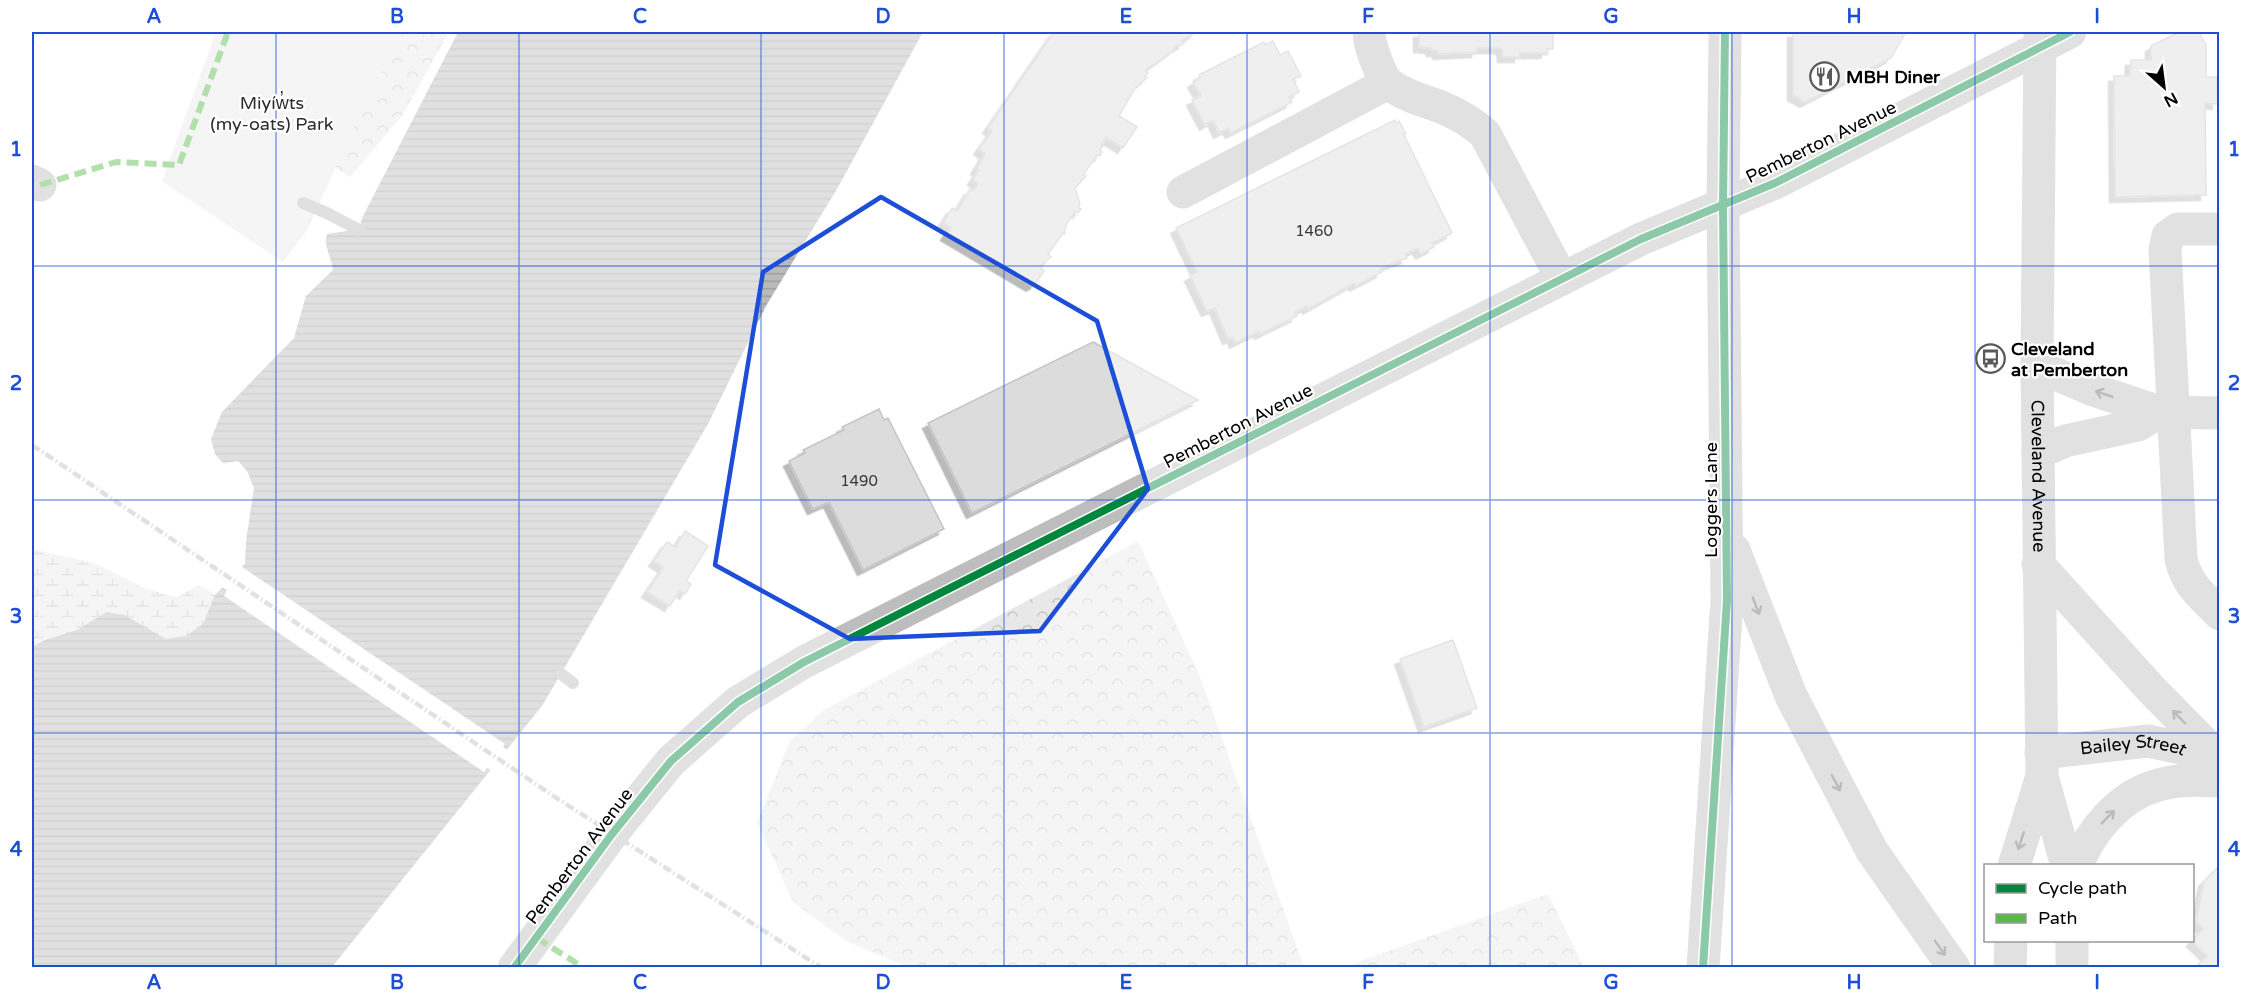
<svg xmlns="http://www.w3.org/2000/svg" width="2251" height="999" font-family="'Varela Round',sans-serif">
  <defs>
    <pattern id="forest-crowns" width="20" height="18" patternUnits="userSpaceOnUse" patternTransform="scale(1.5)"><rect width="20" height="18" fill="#e8e8e8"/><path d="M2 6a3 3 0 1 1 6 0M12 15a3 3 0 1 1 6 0" fill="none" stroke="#c5c5c5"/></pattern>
    <pattern id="wetland-marsh" width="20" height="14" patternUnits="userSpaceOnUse" patternTransform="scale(1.5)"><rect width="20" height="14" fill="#e8e8e8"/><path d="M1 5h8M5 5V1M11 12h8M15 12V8" fill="none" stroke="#c5c5c5"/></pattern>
    <pattern id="water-rules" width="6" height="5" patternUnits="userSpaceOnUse" patternTransform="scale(1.5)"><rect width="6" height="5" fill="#bababa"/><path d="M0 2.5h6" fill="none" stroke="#9e9e9e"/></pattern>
    <filter id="shadow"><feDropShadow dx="-5.5" dy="5.5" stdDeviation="0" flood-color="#0004"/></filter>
  </defs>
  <rect width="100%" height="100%" fill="#fff"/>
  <!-- forest -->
  <g fill="url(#forest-crowns)">
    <polygon points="375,32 449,32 402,116 350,177 327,163"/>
    <polygon points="1138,541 1200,677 1304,967 907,967 846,941 793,902 757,823 790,741 824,710"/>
    <polygon points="1548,894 1584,967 1344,967"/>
  </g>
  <!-- wetland -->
  <polygon fill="url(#wetland-marsh)" points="325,240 340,245 279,571 32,848 32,551 36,550 94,563 146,589 177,597 198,585 216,595 245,564 246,542 254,488 247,471 238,461 223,463 215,454 211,439 222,412 294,338 306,296 333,270 332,260"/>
  <!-- green -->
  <polygon fill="#e8e8e8" points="216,32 403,32 351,133 308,229 283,262 162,181"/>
  <!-- water -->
  <path fill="url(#water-rules)" d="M458 32H923L837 189 766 306 708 424 542 706 332 967H32V647L45 640 77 630 107 612 124 615 166 639 186 636 203 624 215 595 245 564 246 542 254 488 247 471 238 461 223 463 215 454 211 439 222 412 294 338 306 296 333 270C332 259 323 245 327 234L359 229 362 218Z"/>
  <!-- pier -->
  <polygon fill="#fff" points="238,567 241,569 242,567 505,744 503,747 510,752 494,772 487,768 484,772 224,596 227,590 220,586"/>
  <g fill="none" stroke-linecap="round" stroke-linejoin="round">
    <!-- stream -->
    <g stroke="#bababa" stroke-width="12">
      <polyline points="303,203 327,213 359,230"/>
      <polyline points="561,674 573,683"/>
    </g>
  </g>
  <!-- building -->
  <g fill="#dcdcdc" stroke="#c4c4c4" stroke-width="1.5" filter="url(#shadow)">
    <polygon points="1054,32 1196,32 1182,41 1184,43 1178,47 1177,45 1174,47 1175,49 1146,70 1148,73 1145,76 1147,78 1135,88 1119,116 1137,127 1123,148 1106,137 1101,145 1103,146 1100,150 1102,152 1100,156 1097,155 1083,175 1086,176 1075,188 1080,204 1078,207 1081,209 1078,213 1075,211 1066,225 1064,234 1063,233 1048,254 1051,257 1040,266 1044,271 1035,284 1033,283 1032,286 946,235 951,228 943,223 952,208 957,211 970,189 973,191 978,183 973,180 979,170 976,169 985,154 979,149 992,131 988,128"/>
    <polygon points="1419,32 1553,32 1553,49 1547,49 1547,52 1545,53 1520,53 1520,57 1503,57 1502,49 1499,48 1477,48 1477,52 1438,54 1438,51 1432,51 1431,48 1419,47"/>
    <polygon points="1793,32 1906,32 1891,58 1805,102 1793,95"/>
    <polygon points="2179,32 2199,32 2206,45 2206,77 2217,77 2218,104 2205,103 2206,195 2115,197 2114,76 2130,76 2131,60 2151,60 2151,46"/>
    <polygon points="1273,41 1280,55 1288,51 1301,76 1293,79 1299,92 1289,97 1292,102 1231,133 1228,128 1219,133 1213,120 1205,125 1192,100 1201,96 1193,82 1200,78 1199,75 1264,42 1265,45"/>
    <polygon points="1395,120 1396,123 1399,121 1406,134 1404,135 1452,233 1432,243 1434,247 1421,254 1418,248 1405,254 1407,258 1380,268 1382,272 1355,286 1354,283 1308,309 1307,306 1295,312 1297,316 1260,334 1259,331 1235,343 1233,337 1228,339 1215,308 1207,311 1190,276 1197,272 1176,228"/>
    <polygon points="1093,342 1198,400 972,513 928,423"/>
    <polygon points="879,409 884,420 888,418 944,529 863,570 829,502 813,509 789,461 805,453 803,450 844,430 842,427"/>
    <polygon points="685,531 708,546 686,581 691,584 685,594 680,590 670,606 647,592 664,567 654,561 667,542 676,547"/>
    <polygon points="1453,640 1477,708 1424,727 1400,659"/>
    <polygon points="2220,865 2220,968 2195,968 2207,956 2192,941 2203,929 2196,921 2204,881"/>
  </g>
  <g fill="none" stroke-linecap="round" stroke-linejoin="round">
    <!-- minor -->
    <g stroke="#bdbdbd" stroke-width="33">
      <path d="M1369 32C1369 43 1380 77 1389 84 1403 95 1425 101 1441 107 1458 114 1472 122 1485 134L1562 279"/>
      <path id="s1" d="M2040 32 2037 366 2042 776 2067 866"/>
      <polyline points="32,181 40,185"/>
      <polyline points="1183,192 1388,83"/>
      <path d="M2220 229H2178L2168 236 2165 249 2181 559C2187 585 2202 596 2220 614"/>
      <polyline points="2037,366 2091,389 2159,412 2220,413"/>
      <polyline points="2038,453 2065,441 2138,425 2159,412"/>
      <polyline points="1734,550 1791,696 1872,851 1954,968"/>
      <polyline points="2038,564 2151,689 2220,759"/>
      <path id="s2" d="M2041 753 2148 741 2181 748 2216 768"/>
      <polyline points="2014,866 2042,776"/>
      <path d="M2077 866C2090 831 2119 797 2155 786 2176 779 2198 780 2220 781"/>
      <polyline points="514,968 612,834 671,761 738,702 804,662 1641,239 1775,183 2070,32"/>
      <polyline points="1703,968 1727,600 1723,206 1725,32"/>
      <polyline points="2010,968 2011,940"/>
      <polyline points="2072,968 2072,940"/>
    </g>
    <!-- rail -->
    <polyline stroke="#bdbdbd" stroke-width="4.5" stroke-dasharray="9 3 1.5 3" stroke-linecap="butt" points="32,445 555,797 822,968"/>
    <!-- quiet -->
    <g stroke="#58b947" stroke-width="6" stroke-dasharray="12 6" stroke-linecap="butt">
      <polyline points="40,185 116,162 179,165 228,32"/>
      <polyline points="537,938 584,968"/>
    </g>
    <defs>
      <g id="cycleway">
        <polyline points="514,968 612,834 671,761 738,702 804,662 1641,239 1775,183 2070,32"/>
        <polyline points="1703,968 1727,600 1723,206 1725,32"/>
      </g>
    </defs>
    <!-- cycleway casing -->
    <use href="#cycleway" stroke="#fff" stroke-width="11"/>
    <!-- cycleway -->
    <use href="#cycleway" stroke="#00873e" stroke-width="8"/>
  </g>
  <!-- one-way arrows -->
  <defs><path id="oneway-shaft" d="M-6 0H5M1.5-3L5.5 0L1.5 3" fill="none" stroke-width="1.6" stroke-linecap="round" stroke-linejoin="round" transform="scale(1.5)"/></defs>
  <g stroke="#686868">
    <use href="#oneway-shaft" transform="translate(2104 394) rotate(-161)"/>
    <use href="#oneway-shaft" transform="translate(1756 606) rotate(69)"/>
    <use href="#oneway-shaft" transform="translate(2179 717) rotate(-134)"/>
    <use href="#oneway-shaft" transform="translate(1836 783) rotate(62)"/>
    <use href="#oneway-shaft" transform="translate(2108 817) rotate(-45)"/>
    <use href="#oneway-shaft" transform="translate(2021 841) rotate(108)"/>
    <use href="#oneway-shaft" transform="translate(1940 948) rotate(55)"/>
  </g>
  <!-- marked area -->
  <path d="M0 0H2251V999H0ZM881 197 1097 321 1148 489 1040 631 850 639 715 565 763 272Z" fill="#fff" fill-opacity=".55" fill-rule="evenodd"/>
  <path fill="none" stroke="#1d4ed8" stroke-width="4.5" stroke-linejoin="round" d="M881 197 1097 321 1148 489 1040 631 850 639 715 565 763 272Z"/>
  <!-- grid -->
  <path fill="none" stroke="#1d4ed8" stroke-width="1.5" stroke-opacity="0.55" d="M276 32V968M519 32V968M761 32V968M1004 32V968M1247 32V968M1490 32V968M1732 32V968M1975 32V968M32 266H2220M32 500H2220M32 733H2220"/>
  <!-- icons -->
  <defs>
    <symbol id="restaurant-ring" viewBox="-11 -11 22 22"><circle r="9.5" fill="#fff" stroke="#595959" stroke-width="1.5"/><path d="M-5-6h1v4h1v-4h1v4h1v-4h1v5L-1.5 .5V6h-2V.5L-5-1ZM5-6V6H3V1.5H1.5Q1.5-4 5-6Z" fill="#595959"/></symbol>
    <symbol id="bus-ring" viewBox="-11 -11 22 22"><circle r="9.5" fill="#fff" stroke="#595959" stroke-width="1.5"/><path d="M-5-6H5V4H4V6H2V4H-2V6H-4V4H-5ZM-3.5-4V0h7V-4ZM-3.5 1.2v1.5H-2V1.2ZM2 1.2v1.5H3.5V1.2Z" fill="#595959"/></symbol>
  </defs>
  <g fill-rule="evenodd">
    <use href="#restaurant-ring" x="1808" y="60" width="33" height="33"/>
    <use href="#bus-ring" x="1974" y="342" width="33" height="33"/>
  </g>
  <g text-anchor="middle" stroke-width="4.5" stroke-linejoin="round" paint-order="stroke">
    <!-- number labels -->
    <g font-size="15" fill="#373737">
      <text x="1314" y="236">1460</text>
      <text x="859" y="486">1490</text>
    </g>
    <!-- poi labels -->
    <g font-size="18" font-weight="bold" fill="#000" stroke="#fff" text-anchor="start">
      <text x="1846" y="83">MBH Diner</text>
      <text x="2011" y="355">Cleveland<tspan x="2011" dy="21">at Pemberton</tspan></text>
    </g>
    <!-- park labels -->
    <g font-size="18" fill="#2d2d2d" stroke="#fff">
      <text x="272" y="109">Miyíw̓ts<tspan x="272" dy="21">(my-oats) Park</tspan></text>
    </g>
    <!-- street labels -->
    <g font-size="18" fill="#000" stroke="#fff">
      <text transform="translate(1821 142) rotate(-26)" y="6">Pemberton Avenue</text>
      <text transform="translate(1238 426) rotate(-27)" y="6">Pemberton Avenue</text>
      <text dy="6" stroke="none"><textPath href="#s1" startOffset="444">Cleveland Avenue</textPath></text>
      <text transform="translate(1711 500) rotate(-90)" y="6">Loggers Lane</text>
      <text dy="6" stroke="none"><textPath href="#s2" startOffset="93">Bailey Street</textPath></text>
      <text transform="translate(579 856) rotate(-53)" y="6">Pemberton Avenue</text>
    </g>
  </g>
  <!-- border -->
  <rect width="2251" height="999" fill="none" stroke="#ffffff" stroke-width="66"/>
  <!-- legend -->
  <rect x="1984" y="864" width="210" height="78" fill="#ffffff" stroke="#999999" stroke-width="1.5"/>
  <rect x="1996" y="884" width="30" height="9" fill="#00873e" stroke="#999999" stroke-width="1.5"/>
  <text x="2038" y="894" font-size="18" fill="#000000">Cycle path</text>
  <rect x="1996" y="914" width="30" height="9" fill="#58b947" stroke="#999999" stroke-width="1.5"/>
  <text x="2038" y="924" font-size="18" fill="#000000">Path</text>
  <!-- north arrow -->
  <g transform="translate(2164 87) rotate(152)" stroke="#ffffff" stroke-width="4.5" paint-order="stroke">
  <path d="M0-4.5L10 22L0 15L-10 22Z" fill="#000000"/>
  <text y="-9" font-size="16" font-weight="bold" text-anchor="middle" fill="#000000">N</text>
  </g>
  <rect x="33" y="33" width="2185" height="933" fill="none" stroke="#1d4ed8" stroke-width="2"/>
  <g font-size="20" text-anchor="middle" font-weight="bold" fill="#1d4ed8">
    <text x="154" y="23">A</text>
    <text x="397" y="23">B</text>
    <text x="640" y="23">C</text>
    <text x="883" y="23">D</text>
    <text x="1126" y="23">E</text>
    <text x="1368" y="23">F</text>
    <text x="1611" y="23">G</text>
    <text x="1854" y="23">H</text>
    <text x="2097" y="23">I</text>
    <text x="16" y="156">1</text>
    <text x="2234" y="156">1</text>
    <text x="16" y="390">2</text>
    <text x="2234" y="390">2</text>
    <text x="16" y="623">3</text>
    <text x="2234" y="623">3</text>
    <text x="16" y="856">4</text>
    <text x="2234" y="856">4</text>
    <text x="154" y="989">A</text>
    <text x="397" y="989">B</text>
    <text x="640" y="989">C</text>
    <text x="883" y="989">D</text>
    <text x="1126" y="989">E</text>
    <text x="1368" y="989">F</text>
    <text x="1611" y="989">G</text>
    <text x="1854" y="989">H</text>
    <text x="2097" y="989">I</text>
  </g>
</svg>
